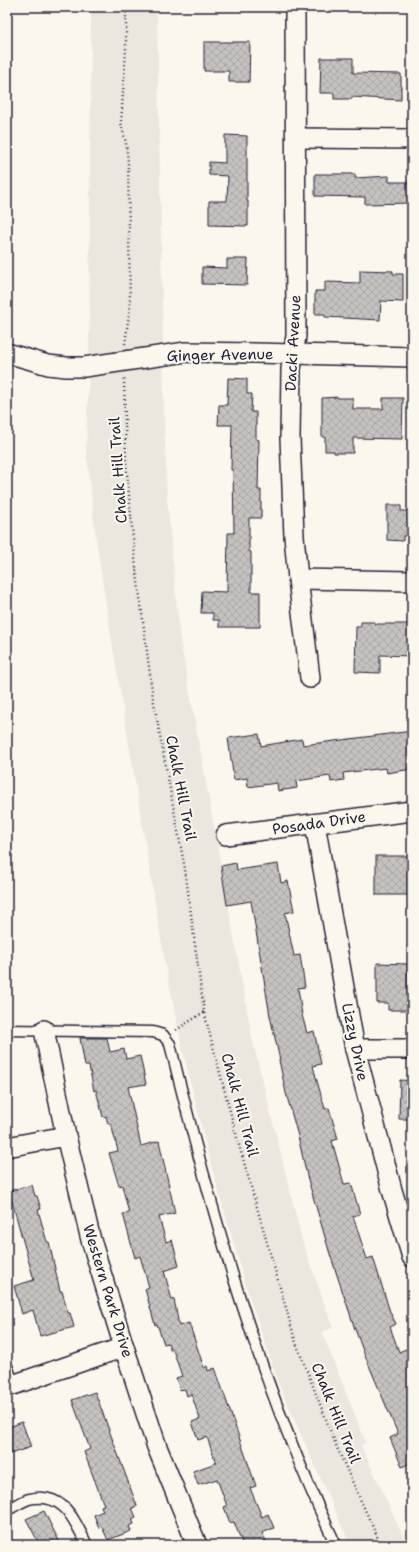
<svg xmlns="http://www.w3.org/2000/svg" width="419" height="1552" font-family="'Shantell Sans',sans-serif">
  <defs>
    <pattern id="building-cross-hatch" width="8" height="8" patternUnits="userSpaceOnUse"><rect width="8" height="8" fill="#c6c2c0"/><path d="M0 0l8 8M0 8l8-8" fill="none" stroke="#aaa6a6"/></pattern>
  </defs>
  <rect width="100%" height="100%" fill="#fbf7ec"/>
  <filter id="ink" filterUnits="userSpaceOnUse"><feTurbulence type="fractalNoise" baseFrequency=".025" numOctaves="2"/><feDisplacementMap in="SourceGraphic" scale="8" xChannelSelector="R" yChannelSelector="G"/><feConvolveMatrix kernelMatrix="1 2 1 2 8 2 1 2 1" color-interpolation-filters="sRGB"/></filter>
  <g filter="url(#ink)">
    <!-- built -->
    <polygon fill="#ebe7df" points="91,7 157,7 164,414 167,498 180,639 253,1042 302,1240 333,1328 322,1332 366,1443 361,1445 407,1545 350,1545 279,1385 245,1283 211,1165 182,1048 165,963 105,599 95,531 86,447 89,369"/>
    <!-- building -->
    <g fill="url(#building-cross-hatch)" stroke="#22223b">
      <polygon points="204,42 250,42 249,82 229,82 229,71 204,71"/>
      <polygon points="321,58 353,58 353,73 401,74 401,100 352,97 352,99 334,99 334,93 320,93"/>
      <polygon points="225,135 247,136 247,201 248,201 248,226 209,225 209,201 227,201 228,176 209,175 209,162 225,163"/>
      <polygon points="315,174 355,174 355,178 389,176 389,182 412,182 412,203 365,204 365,197 315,196"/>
      <polygon points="227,259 248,259 247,285 202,284 202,267 227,268"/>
      <polygon points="360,270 393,271 393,274 403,274 403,302 381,301 380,320 325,317 325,314 315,314 315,291 325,291 325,282 360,283"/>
      <polygon points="228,378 247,379 247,394 252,394 251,412 256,412 256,439 259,440 258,490 261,490 261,518 249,518 249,551 251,552 251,592 260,592 260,627 219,627 219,620 213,620 213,613 201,613 202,591 227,592 228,533 234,533 233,470 231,470 232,425 218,425 219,405 227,405"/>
      <polygon points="338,397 338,398 353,398 353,409 383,409 383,398 403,398 402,439 353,438 353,453 334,453 334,451 325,451 325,437 322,437 322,398"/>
      <polygon points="387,505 401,505 401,511 412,511 412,536 403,536 403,541 387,540"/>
      <polygon points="361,622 375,622 375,624 412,624 412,656 380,655 380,673 355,672 356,627 361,627"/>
      <polygon points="412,731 412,769 387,773 386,768 343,773 344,780 331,782 330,776 296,781 297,788 278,791 277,783 248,787 247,778 234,780 228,738 259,734 261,746 302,739 303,745"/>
      <rect x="376" y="856" width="32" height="39"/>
      <polygon points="236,863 237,870 278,864 281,883 288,881 294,911 285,913 294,956 300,955 302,968 305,987 298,988 302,1015 307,1033 314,1031 321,1064 313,1066 317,1081 325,1109 329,1108 338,1139 332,1141 344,1184 351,1183 360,1214 353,1216 361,1241 367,1259 373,1257 390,1312 396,1324 390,1327 399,1352 406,1349 412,1362 412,1466 410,1463 402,1467 390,1438 398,1434 365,1356 355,1329 330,1254 307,1176 298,1136 286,1093 279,1060 280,1060 270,1016 251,901 227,905 221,866"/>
      <polygon points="377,963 408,964 408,1010 388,1010 388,1003 377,1003"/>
      <polygon points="80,1038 107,1038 110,1052 124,1049 126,1059 140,1056 146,1084 128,1087 141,1146 159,1141 175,1213 159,1217 166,1242 172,1240 179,1266 164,1271 172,1300 174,1299 179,1326 189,1323 204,1368 207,1366 208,1371 215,1368 256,1486 250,1488 262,1517 268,1514 274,1528 262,1533 268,1545 243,1545 234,1522 230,1523 224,1507 227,1506 217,1479 198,1485 193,1471 216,1463 207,1437 198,1440 192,1422 200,1419 191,1394 187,1396 185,1389 180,1390 176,1378 182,1376 173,1350 171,1351 168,1343 164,1344 157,1324 155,1325 145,1289 149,1287 140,1256 135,1258 123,1214 129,1213 122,1185 119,1186 109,1153 118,1151 111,1124 108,1124 106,1116 103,1117 97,1094 96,1090 94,1091 89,1066 85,1066"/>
      <polygon points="400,1080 412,1081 412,1119 399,1119"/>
      <polygon points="32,1185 35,1196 37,1196 41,1209 38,1210 47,1242 49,1242 60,1291 62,1291 68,1313 70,1313 74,1327 40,1336 33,1310 22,1314 14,1286 34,1280 9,1191"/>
      <polygon points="95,1392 137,1506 132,1508 136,1517 132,1519 134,1524 129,1526 131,1531 108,1540 102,1527 99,1528 94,1515 103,1511 101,1506 104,1505 84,1452 90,1449 72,1400"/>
      <polygon points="22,1422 31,1447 7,1455 7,1428"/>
      <polygon points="44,1511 61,1545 40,1545 26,1519"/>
    </g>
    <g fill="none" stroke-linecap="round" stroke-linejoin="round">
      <defs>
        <g id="lane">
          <path d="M7 1030 153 1032 163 1035 170 1044C212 1215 260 1386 336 1545"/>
          <polyline points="7,1366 14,1385"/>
          <path d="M7 1510C14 1507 22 1501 29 1499 64 1491 74 1520 87 1545"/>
        </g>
        <g id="street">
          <polyline points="295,7 296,336 291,369 290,438 294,536 298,579 310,678"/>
          <polyline points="296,138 412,139"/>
          <polyline points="7,353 48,365 66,367 84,367 186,352 255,353 412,357"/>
          <polyline points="298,579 412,581"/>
          <polyline points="315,824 355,1049 392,1190 412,1257"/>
          <polyline points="226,835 412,811"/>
          <polyline points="44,1030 66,1136 91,1240 124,1347 157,1447 197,1545"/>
          <polyline points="355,1049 412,1049"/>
          <polyline points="7,1147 66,1136"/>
          <polyline points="7,1387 124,1347"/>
        </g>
      </defs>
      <!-- lane casing -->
      <use href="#lane" stroke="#22223b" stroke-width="13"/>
      <!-- street casing -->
      <use href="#street" stroke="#22223b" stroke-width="22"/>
      <!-- path -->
      <g stroke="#22223b" stroke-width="2.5" stroke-dasharray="1 3" stroke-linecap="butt">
        <polyline points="125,344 130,307 128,162 126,143 121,123 126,49 126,7"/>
        <polyline points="124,379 126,462 135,559 153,698 185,869 204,1012 237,1138 296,1343 338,1450 381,1545"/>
        <polyline points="176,1030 204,1012"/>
      </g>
      <!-- lane -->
      <use href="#lane" stroke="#fbf7ec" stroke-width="10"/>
      <!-- street -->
      <use href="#street" stroke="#fbf7ec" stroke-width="19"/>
    </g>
  </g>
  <g text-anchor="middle" stroke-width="4" stroke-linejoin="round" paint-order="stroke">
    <!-- street labels -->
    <g font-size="15" fill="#22223b" stroke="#fbf7ec">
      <text transform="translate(293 343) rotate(-87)" y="5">Dacki Avenue</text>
      <text transform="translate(220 355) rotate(-1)" y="5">Ginger Avenue</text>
      <text transform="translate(118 470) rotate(-94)" y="5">Chalk Hill Trail</text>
      <text transform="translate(181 788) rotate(79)" y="5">Chalk Hill Trail</text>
      <text transform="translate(319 823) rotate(-8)" y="5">Posada Drive</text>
      <text transform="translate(355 1042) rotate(78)" y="5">Lizzy Drive</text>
      <text transform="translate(240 1105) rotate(75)" y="5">Chalk Hill Trail</text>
      <text transform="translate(108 1291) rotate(73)" y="5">Western Park Drive</text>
      <text transform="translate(336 1413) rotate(68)" y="5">Chalk Hill Trail</text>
    </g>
  </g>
  <!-- margin -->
  <rect width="419" height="1552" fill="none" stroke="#fbf7ec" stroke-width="24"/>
  <rect x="12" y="12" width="395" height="1528" fill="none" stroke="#22223b" stroke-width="1.5" filter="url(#ink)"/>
</svg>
